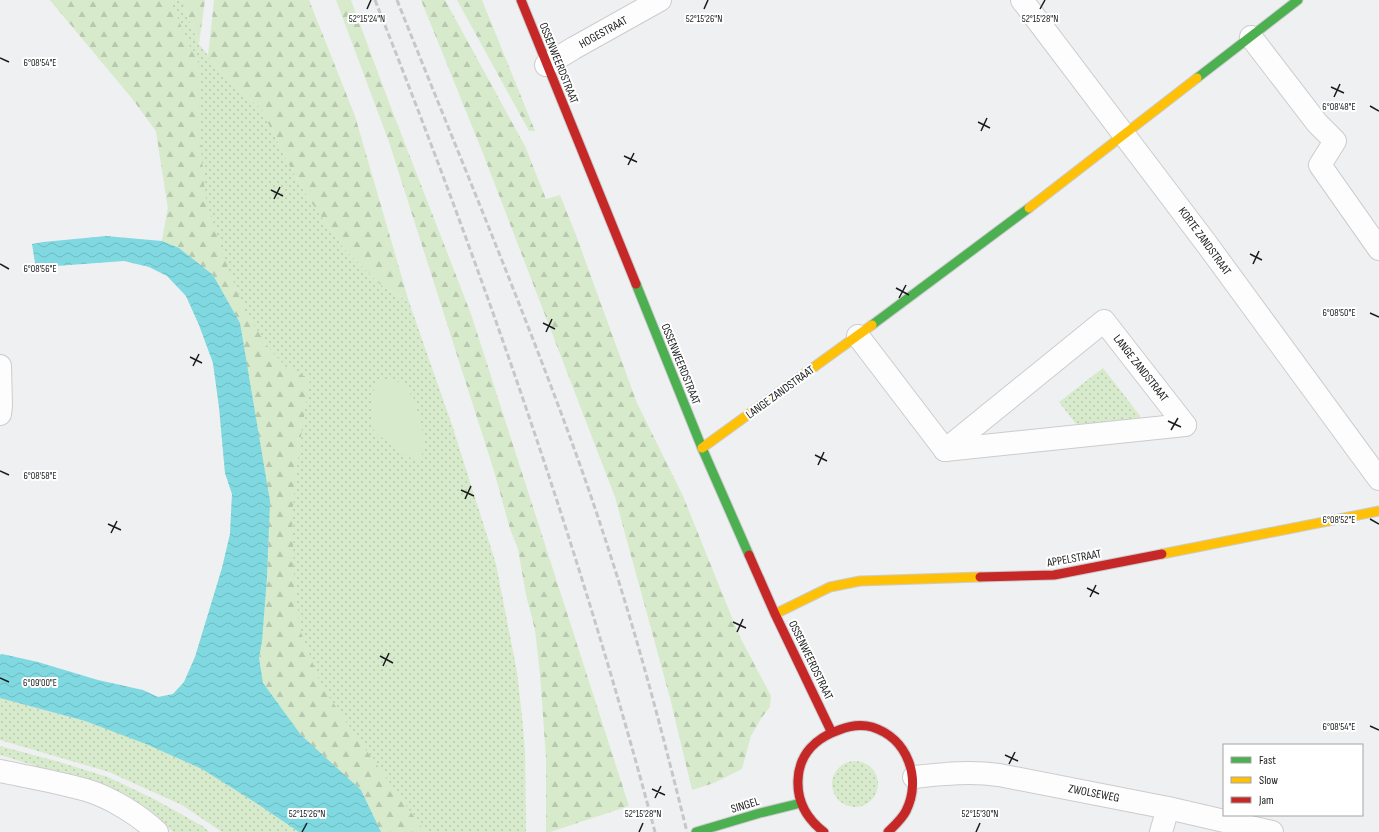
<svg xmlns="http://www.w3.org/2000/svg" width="1379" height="832" font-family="'Sofia Sans Condensed',sans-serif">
  <defs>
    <pattern id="green-dots" width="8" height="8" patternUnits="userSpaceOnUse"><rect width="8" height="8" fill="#d7ebcc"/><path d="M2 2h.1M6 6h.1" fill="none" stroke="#b8c9af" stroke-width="1.8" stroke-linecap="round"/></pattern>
    <pattern id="forest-firs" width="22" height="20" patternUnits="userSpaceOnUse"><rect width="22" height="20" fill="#d7ebcc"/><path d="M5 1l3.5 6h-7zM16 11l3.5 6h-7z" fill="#b8c9af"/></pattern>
    <pattern id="water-waves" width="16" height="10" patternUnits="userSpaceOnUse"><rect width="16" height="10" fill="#80d9e1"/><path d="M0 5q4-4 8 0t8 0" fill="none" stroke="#6ebac0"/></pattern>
  </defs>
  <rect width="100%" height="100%" fill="#eff0f2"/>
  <!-- green -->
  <g fill="url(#green-dots)">
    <polygon points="50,0 181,0 199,44 221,72 244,94 261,108 281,148 289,165 311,202 343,247 381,285 409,302 452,425 496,564 517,672 522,717 525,751 526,832 222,832 182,805 109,772 0,740 0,698 85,721 146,743 173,694 184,682 195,657 222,568 230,534 232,494 225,473 219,407 213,363 199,325 186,296 167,276 162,241 168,208 156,131 131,97"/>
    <polygon points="1103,368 1141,417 1080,429 1059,402"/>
    <polygon points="0,746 56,761 108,777 156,800 204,827 209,832 173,832 150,811 111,789 0,755"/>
    <circle cx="855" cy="784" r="23"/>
  </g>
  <!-- forest -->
  <g fill="url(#forest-firs)">
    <polygon points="50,0 170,0 190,47 200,66 200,136 205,195 222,252 245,311 268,347 286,367 310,379 300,442 292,514 294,575 300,630 321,685 353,732 425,832 381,832 361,790 301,735 263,683 259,658 262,640 267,577 270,501 213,275 179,248 162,241 168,208 156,131 131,97"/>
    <polygon points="181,0 205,0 199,44"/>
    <polygon points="214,0 309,0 355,116 409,302 381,285 343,247 311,202 289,165 281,148 261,109 244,94 221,72 208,56"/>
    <polygon points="336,0 351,0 390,105 471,314 629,806 550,832 546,832 546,758 540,674 535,630 526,595 518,549 510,529 494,471 389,142"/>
    <polygon points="421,0 445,0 525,146 546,199 560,195 576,235 637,403 683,496 739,635 771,696 770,707 762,717 751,736 742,769 714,783 692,790 670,698 615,497 482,151"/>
    <polygon points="457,0 482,0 535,131 529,131"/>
  </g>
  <!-- pitch -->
  <polygon fill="#d7ebcc" points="380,378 400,382 413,397 420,418 425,445 419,464 374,432 372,408 374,389"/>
  <!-- water -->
  <polygon fill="url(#water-waves)" points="106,236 162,241 179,248 213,275 240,323 270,501 267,577 262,641 259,658 263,683 301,735 361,790 381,832 299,832 259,805 202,769 146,744 85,721 0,698 0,655 2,654 38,662 98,680 143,690 158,697 173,694 184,682 195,657 222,568 230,534 232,494 225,473 219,407 213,363 199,325 186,296 167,276 149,267 124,261 56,266 36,269 32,244 43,242"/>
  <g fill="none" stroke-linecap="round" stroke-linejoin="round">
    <defs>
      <g id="street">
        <polyline points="1022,0 1206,243 1379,479"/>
        <polyline points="1251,37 1317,123 1335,141 1320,165 1379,249"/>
        <polyline points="546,65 574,48 660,0"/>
        <polyline points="858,336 945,450"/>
        <polyline points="0,366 1,406 0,414"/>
        <polyline points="945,450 1104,321 1185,425"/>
        <polyline points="945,450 1185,425"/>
        <path d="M0 771C29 777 58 782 86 790 110 797 139 815 157 832"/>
        <path d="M914 777C943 774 970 771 999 775L1168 808 1272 832"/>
        <polyline points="1161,832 1168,808"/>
      </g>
      <g id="fast">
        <polyline points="1197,78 1298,0"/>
        <polyline points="636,284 702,448 749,555"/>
        <polyline points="872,325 1029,208"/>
        <polyline points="696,832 760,813 801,803"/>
      </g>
      <g id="slow">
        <polyline points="1029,208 1197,78"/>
        <polyline points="702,448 872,325"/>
        <polyline points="1162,554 1379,511"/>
        <polyline points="775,614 830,587 860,581 980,577"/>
      </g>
      <g id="jam">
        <polyline points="521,0 636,284"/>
        <polyline points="749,555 775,614 831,731"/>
        <polyline points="980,577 1054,575 1162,554"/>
        <path d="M824 832C807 819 797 802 798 780 799 754 816 738 839 730 849 726 861 724 872 727 908 738 922 779 906 811 902 819 894 826 888 832"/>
      </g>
    </defs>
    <!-- street casing -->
    <use href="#street" stroke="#ccccce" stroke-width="24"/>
    <!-- fast casing -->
    <use href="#fast" stroke="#ccccce" stroke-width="11"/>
    <!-- slow casing -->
    <use href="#slow" stroke="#ccccce" stroke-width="11"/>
    <!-- jam casing -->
    <use href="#jam" stroke="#ccccce" stroke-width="11"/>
    <!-- street -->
    <use href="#street" stroke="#fdfdfd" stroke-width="22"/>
    <!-- fast -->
    <use href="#fast" stroke="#4caf50" stroke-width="9"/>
    <!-- slow -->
    <use href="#slow" stroke="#ffc107" stroke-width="9"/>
    <!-- jam -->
    <use href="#jam" stroke="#c62828" stroke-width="9"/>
    <!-- rail -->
    <g stroke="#c7c7c8" stroke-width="3" stroke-dasharray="6 3" stroke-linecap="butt">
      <path d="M375 0C483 272 580 549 655 832"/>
      <path d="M397 0C432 88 468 175 503 263 541 359 579 456 610 554 640 646 664 739 687 832"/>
    </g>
  </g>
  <!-- ticks -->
  <path fill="none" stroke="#1a1b1c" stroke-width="1.5" d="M367 9 371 0M704 9 708 0M1040 9 1045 0M0 58 9 62M1331 87 1344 93M1334 97 1340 84M1370 106 1379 111M978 122 990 128M981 131 987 118M624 156 637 162M628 165 634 153M271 190 283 196M274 199 280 187M1250 254 1262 260M0 264 9 269M1253 264 1259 251M896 288 909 295M899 298 906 285M1370 313 1379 317M543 323 555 329M546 332 552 319M190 357 202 363M193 366 199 354M1168 421 1181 427M1171 430 1178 418M815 455 827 461M818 465 824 452M0 471 9 475M461 490 474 496M465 499 471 486M1370 519 1379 524M108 524 121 530M111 533 117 521M1087 588 1099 594M1090 597 1096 585M733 622 746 628M737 632 743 619M380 656 393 663M383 666 389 653M0 678 9 682M1370 726 1379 730M1005 755 1018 761M1009 764 1015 752M652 789 665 795M655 798 661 786M302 832 307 823M639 832 643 823M976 832 980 823"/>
  <g text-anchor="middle" stroke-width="4" stroke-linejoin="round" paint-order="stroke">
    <!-- street labels -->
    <g font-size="12" fill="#1a1b1c" stroke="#fff">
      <text transform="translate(603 32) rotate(-29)" y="4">HOGESTRAAT</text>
      <text transform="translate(559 63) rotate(68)" y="4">OSSENWEERDSTRAAT</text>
      <text transform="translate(1205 241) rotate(54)" y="4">KORTE ZANDSTRAAT</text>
      <text transform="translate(681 364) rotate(68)" y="4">OSSENWEERDSTRAAT</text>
      <text transform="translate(1141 368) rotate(52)" y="4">LANGE ZANDSTRAAT</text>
      <text transform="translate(780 392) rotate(-36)" y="4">LANGE ZANDSTRAAT</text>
      <text transform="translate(1074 558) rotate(-10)" y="4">APPELSTRAAT</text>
      <text transform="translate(811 660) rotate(64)" y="4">OSSENWEERDSTRAAT</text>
      <text transform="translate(1094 793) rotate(11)" y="4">ZWOLSEWEG</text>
      <text transform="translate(745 805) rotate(-17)" y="4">SINGEL</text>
    </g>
  </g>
  <g font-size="10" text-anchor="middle" fill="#1a1b1c" stroke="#fff" stroke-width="4" stroke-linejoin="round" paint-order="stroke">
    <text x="367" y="22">52°15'24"N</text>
    <text x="704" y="22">52°15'26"N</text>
    <text x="1040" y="22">52°15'28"N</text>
    <text x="40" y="66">6°08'54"E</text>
    <text x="1339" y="110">6°08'48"E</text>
    <text x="40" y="272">6°08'56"E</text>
    <text x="1339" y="316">6°08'50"E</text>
    <text x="40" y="479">6°08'58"E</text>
    <text x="1339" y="523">6°08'52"E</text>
    <text x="40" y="686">6°09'00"E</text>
    <text x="1339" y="730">6°08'54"E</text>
    <text x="307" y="817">52°15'26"N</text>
    <text x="643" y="817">52°15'28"N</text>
    <text x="980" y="817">52°15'30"N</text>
  </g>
  <!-- legend -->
  <rect x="1223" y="744" width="140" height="72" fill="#ffffff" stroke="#a3a4a4"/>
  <rect x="1231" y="757" width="20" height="6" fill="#4caf50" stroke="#a3a4a4"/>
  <text x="1259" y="764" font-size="12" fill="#1a1b1c">Fast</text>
  <rect x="1231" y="777" width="20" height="6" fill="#ffc107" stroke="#a3a4a4"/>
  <text x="1259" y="784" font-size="12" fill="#1a1b1c">Slow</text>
  <rect x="1231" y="797" width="20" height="6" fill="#c62828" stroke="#a3a4a4"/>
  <text x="1259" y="804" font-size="12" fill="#1a1b1c">Jam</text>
</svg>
